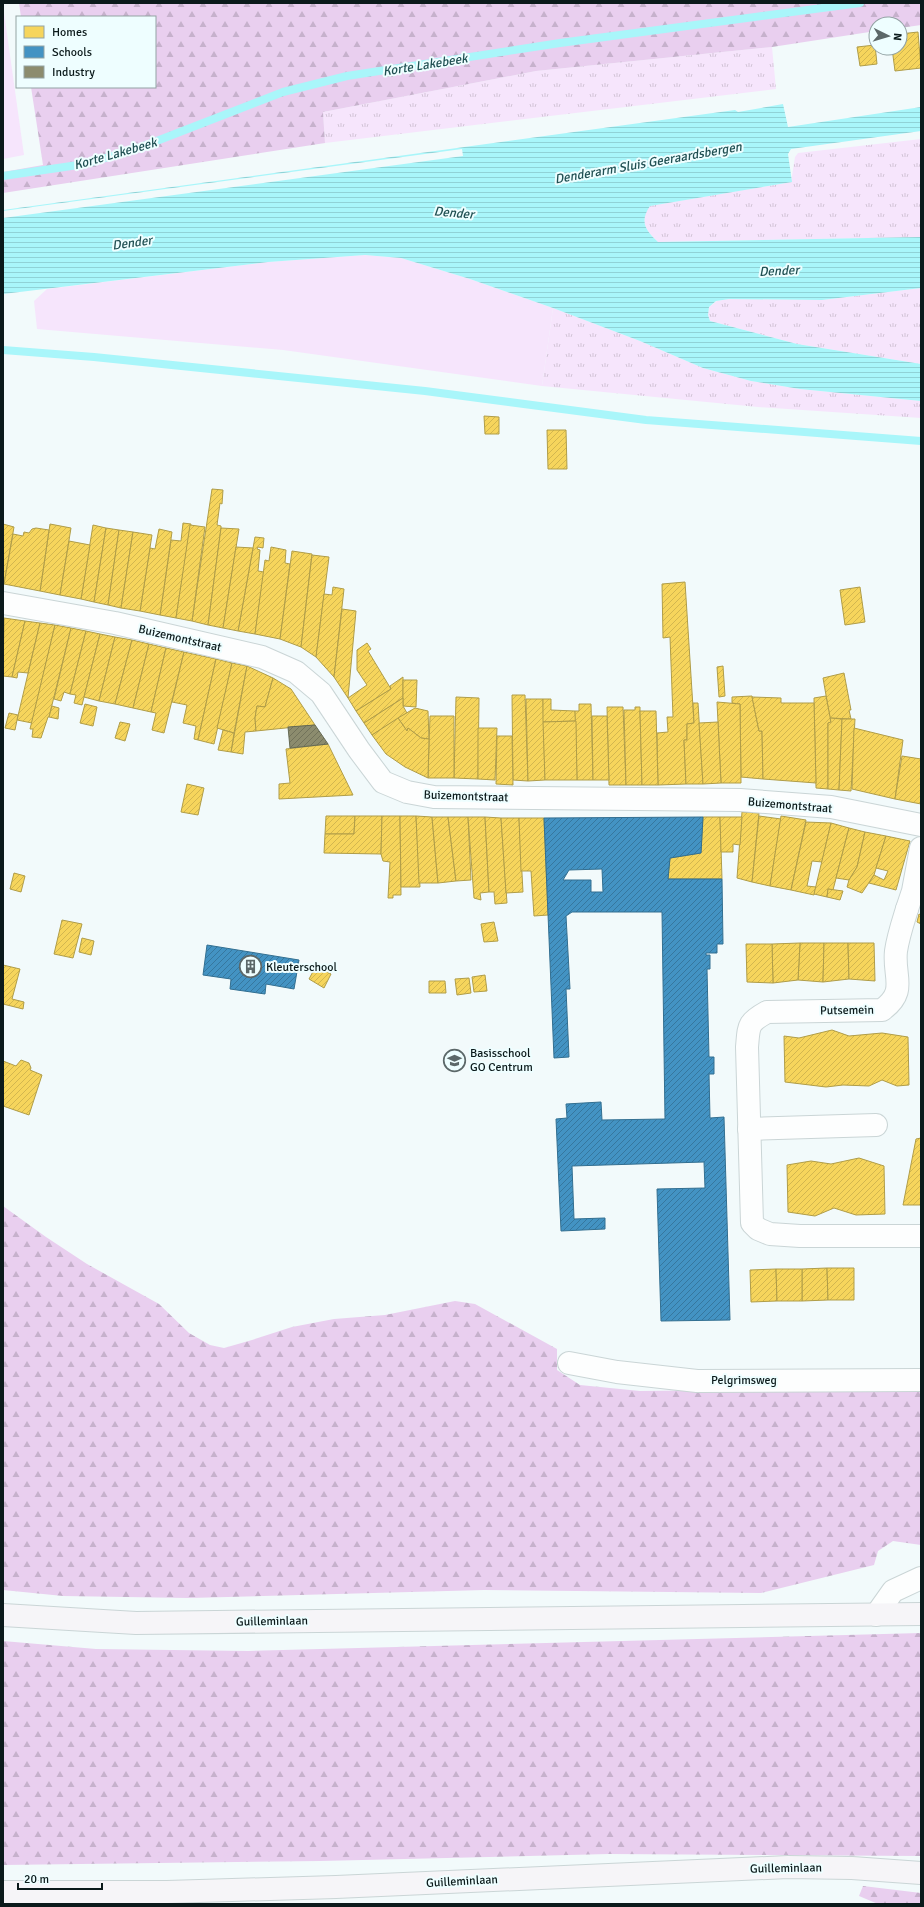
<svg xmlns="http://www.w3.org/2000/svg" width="924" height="1907" font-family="Signika,sans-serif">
  <defs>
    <pattern id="grass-tufts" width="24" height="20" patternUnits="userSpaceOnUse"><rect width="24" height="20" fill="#f6e5fc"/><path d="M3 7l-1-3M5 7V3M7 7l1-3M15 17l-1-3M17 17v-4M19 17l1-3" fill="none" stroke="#d2c4d7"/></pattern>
    <pattern id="forest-firs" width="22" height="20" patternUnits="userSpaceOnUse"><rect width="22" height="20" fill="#e9cfef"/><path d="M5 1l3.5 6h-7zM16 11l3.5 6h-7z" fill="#c6b1cc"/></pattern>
    <pattern id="water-rules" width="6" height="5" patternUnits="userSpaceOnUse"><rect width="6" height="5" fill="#a9f6fa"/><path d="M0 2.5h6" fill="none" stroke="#90d2d6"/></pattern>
    <pattern id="homes-hatch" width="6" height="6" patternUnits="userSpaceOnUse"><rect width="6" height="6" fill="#f6d55c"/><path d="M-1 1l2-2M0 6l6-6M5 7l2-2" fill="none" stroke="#d2b64f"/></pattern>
    <pattern id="schools-hatch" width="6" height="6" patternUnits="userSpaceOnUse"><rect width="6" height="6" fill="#4393c3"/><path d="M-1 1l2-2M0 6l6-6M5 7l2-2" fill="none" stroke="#36779e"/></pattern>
    <pattern id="industry-hatch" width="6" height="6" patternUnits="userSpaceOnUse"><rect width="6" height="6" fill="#8c8c6e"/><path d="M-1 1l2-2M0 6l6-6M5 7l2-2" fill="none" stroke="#71725a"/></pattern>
  </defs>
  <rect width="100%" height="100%" fill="#f2fafb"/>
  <!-- grass -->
  <g fill="url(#grass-tufts)">
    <polygon points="772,47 776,89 325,143 323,112 536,71"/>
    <path d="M921 139V237L658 242C646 231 639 221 649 206L791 182 795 157 798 153Z"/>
    <polygon points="921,288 921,364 797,344 710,321 708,315 709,307 717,301 729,299 822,300"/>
    <polygon points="553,308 640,341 703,368 751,381 800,389 921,401 921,418 758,407 542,386"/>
  </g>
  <!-- forest -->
  <g fill="url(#forest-firs)">
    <polygon points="19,3 921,3 921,25 900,28 900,24 876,24 876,31 772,47 536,71 323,112 325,143 3,193 3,172 43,165 31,87 155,87 155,17 21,17"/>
    <polygon points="3,1206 46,1237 87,1264 159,1304 189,1333 210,1345 224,1348 252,1340 292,1327 334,1319 385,1315 455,1301 475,1304 557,1349 557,1370 580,1385 640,1391 921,1388 921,1545 893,1541 878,1551 874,1565 761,1593 484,1590 189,1598 63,1596 3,1590"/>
    <polygon points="921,1633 921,1856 609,1854 320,1861 3,1865 3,1641 96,1649 248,1651"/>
    <polygon points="863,1886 921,1893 921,1904 878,1904 859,1896"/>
  </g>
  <!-- garden -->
  <g fill="#f6e5fc">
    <polygon points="3,5 24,155 3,159"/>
    <polygon points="365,255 401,258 470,279 553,308 542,386 283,350 37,329 34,301 47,289 268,262"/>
  </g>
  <!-- water -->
  <path fill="url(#water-rules)" d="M783 104 788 127 921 107V131L791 149 788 154 792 182 650 206C639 222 646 231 658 242L921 237V288L822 300 729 299 716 301 709 307 708 315 710 321 797 344 921 364V401L800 389 751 381 703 368 640 341 553 308 470 279 401 258 365 255 268 262 3 294V210L735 110 738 112Z"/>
  <!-- pier -->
  <polygon fill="#f2fafb" points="462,149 463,156 3,218 3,211"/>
  <!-- homes -->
  <g fill="url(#homes-hatch)" stroke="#b09d48">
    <polygon points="918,32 921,68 895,71 892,48 900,48 900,34"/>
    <polygon points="875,45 877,64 860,66 857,47"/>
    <polygon points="484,416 499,417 499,434 485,434"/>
    <polygon points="547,430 566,430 567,469 548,469"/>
    <polygon points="212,489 223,490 222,504 220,503 217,525 221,526 221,528 208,625 192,621"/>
    <polygon points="183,523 191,524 176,618 160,615 171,540 181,541"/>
    <polygon points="3,524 14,527 4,584 3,584"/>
    <polygon points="50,524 71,528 60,595 40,591"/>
    <polygon points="93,525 106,528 94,602 81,599"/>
    <polygon points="190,525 205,527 192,621 176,618"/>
    <polygon points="36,528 49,530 40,591 4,584 13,534 23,536 24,532 29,533 32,529"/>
    <polygon points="106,528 119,530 108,605 94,602"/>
    <polygon points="221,528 239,529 223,628 208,625"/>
    <polygon points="159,529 172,532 160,615 140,611 150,548 155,549"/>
    <polygon points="119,530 133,532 121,608 108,605"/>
    <polygon points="133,532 152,535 140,611 121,608"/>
    <polygon points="255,537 264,538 263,548 258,547 257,549 260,550 258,571 264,572 255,634 238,631"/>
    <polygon points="69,541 90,545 81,599 60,595"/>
    <polygon points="236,547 253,548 238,631 223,628"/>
    <polygon points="271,547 286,550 285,563 290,564 280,639 255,634 265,560 269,561"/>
    <polygon points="292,551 312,554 301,647 280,639"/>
    <polygon points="312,555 329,557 316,657 301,647"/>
    <polygon points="685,582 694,723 687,724 687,740 684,740 686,784 658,785 657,733 668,732 667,717 673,717 670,637 663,638 662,584"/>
    <polygon points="333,587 344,589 334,677 316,657 324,594 332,595"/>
    <polygon points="860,587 865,622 845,625 840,590"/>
    <polygon points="342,609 356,611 348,698 334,677"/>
    <polygon points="4,618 25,621 12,677 3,676"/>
    <polygon points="25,621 40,623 28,673 18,672 17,678 12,677"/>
    <polygon points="40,623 55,625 32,723 17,720"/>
    <polygon points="55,625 71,628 49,717 48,717 41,738 32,737 33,729 30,729"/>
    <polygon points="71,628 86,631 70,694 64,692 61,701 54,699"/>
    <polygon points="86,631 100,634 82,705 74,703 76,695 70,694"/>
    <polygon points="100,634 115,637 99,701 84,697"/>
    <polygon points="115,637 132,640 115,704 99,701"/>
    <polygon points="132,640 149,644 133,708 115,704"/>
    <polygon points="367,643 371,649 368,651 391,689 356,711 348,698 367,685 357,670 357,650"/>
    <polygon points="149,644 166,648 151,712 133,708"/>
    <polygon points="166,648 184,652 164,733 152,730 156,713 151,712"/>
    <polygon points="184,652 216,659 198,740 194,739 196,726 183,723 187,705 172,702"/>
    <polygon points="216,659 232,663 214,744 198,740"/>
    <polygon points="232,663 247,666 234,733 217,728"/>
    <polygon points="247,666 273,678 265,707 257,706 255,718 256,731 245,732 243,754 231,752"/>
    <polygon points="723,666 725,696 719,697 717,667"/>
    <polygon points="844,673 851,710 849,710 851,719 830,718 823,678"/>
    <polygon points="403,677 403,698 364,723 356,711 391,689 390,686"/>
    <polygon points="273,678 291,689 315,725 256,731 255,718 257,706 265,707"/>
    <polygon points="403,680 417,680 416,707 403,706"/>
    <polygon points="512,695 525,695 528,781 513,780"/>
    <polygon points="752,696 759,731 762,731 763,779 741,777 740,704 732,703 732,697"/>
    <polygon points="826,696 831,722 828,723 828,789 816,788 814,698"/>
    <polygon points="456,697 479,698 478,779 454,778"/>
    <polygon points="752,697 781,698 781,703 814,703 816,783 763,779 762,731 759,731"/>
    <polygon points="403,698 403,706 407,713 372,735 364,723"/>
    <polygon points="526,699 543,699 545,780 528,781"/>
    <polygon points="543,699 551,699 551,710 575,711 576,721 543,722"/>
    <polygon points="717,702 740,704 741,783 721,783"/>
    <polygon points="693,703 698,703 703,784 686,784 684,740 687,740 687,724 694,723"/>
    <polygon points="85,704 97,707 93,726 80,723"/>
    <polygon points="579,704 591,704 593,780 577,780 575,711 579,711"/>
    <polygon points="52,706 59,708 58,719 49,717"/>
    <polygon points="607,707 623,707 626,785 609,785"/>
    <polygon points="635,707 640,707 640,711 642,785 626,785 624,710 635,710"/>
    <polygon points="415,708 428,711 429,739 421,738 408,728 407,731 398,718"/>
    <polygon points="640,711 656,711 658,785 642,785"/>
    <polygon points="9,713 18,715 15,730 5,728"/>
    <polygon points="430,716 454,716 454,778 428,778"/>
    <polygon points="592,716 607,716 609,780 593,780"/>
    <polygon points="398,718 407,731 408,728 421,738 429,739 428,778 405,767 386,754 372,735"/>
    <polygon points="830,718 842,719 842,721 839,790 828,789 828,723 831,722"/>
    <polygon points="842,719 855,719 851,791 839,790"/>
    <polygon points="576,721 577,780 545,780 543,722"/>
    <polygon points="120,722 130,724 125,741 115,738"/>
    <polygon points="718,722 721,783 703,784 699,723"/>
    <polygon points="478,728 497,728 495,780 478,779"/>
    <polygon points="854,728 903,740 895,799 852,789"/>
    <polygon points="223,730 234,733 231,752 218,750"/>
    <polygon points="497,736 512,736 513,785 496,784"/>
    <polygon points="328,744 353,795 279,799 279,784 290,783 286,749"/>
    <polygon points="902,756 921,759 921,804 895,799"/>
    <polygon points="187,784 204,788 198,815 181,812"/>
    <polygon points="742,812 759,813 752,882 737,878"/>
    <polygon points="326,816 355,816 354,834 325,834"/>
    <polygon points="355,816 382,816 381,854 324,853 325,834 354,834"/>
    <polygon points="382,816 400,816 401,895 393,895 393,898 388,898 390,862 383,861 381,854"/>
    <polygon points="400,816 416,816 420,887 401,887"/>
    <polygon points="416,816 432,817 438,883 419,883"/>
    <polygon points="759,816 781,819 770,886 752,882"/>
    <polygon points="781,816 806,820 791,890 770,886"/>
    <polygon points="432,817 448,817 456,881 438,883"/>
    <polygon points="448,817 468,817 471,880 456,881"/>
    <polygon points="468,817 485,817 489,892 480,893 481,900 474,898"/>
    <polygon points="485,817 501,818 507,903 495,904 494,892 489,892"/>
    <polygon points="703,817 720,817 722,879 668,879 670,858 701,853"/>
    <polygon points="720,817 742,817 740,845 733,844 733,852 721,852"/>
    <polygon points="501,818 519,818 523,892 506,893"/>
    <polygon points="519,818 544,818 548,915 534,916 531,871 521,871"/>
    <polygon points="806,822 831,823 822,862 812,861 807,886 816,887 814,895 791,890"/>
    <polygon points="831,823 849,828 833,890 828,889 827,897 814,894"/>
    <polygon points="849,828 865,832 857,867 849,880 836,878"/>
    <polygon points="865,832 886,836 874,875 862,893 847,887 849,880 857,867"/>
    <polygon points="886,836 910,841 896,890 869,883 874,875 884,880 888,871 876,868"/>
    <polygon points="14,873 25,876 21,892 10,889"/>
    <polygon points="828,889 843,891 840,900 827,897"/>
    <polygon points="919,914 921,915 921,924 917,922"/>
    <polygon points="62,920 82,924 73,958 54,954"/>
    <polygon points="494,922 498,941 484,942 481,924"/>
    <polygon points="82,938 94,941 91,955 79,952"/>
    <polygon points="800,943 824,943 823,982 798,980"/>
    <polygon points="800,943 798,980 773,983 772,944"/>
    <polygon points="824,943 848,943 849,979 823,982"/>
    <polygon points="848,943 874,943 875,981 849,979"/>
    <polygon points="746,944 772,944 773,983 747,982"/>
    <polygon points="3,965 20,969 12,999 24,1002 23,1009 3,1004"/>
    <polygon points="316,966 331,974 324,988 309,979"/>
    <polygon points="485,975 487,991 474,992 472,977"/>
    <polygon points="469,978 471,993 457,995 455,979"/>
    <polygon points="429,981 445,981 446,993 429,993"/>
    <polygon points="832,1030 849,1036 882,1033 908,1037 909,1085 897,1086 882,1080 869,1086 843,1085 826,1087 785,1082 784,1036 799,1038"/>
    <polygon points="21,1060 29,1063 31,1068 30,1070 42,1075 29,1115 3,1106 3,1061 16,1066"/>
    <polygon points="921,1138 921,1205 903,1205 916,1139"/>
    <polygon points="859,1158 884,1166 885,1214 856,1215 834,1208 815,1216 788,1212 787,1165 811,1161 831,1164"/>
    <polygon points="827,1268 828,1300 802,1301 802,1269"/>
    <polygon points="827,1268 854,1268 854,1300 828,1300"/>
    <polygon points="776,1269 777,1301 751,1302 750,1270"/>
    <polygon points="776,1269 802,1269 802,1301 777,1301"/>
  </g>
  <!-- schools -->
  <g fill="url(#schools-hatch)" stroke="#326f91" fill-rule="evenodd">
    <path d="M703 817 701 853 670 858 668 879H722L723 944H717V953H706V955H710V969H707L709 1057H714V1074H709L710 1118 724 1117 730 1320 661 1321 657 1189 705 1188 704 1162 572 1166 574 1219 605 1218V1229L561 1231 556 1119 567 1118 566 1104 601 1102 602 1120 665 1119 662 912H572L566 916 570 989H566L569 1057 554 1058 544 818ZM602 869 603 892H591V880H563L569 870Z"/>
    <polygon points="207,945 299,960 294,989 266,984 265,994 230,989 231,979 203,975"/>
  </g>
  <!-- industry -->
  <polygon fill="url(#industry-hatch)" stroke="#656a55" points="315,725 328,744 290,748 288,727"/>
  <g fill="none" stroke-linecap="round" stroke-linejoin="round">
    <!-- stream -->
    <g stroke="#a9f6fa" stroke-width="8">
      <polyline points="3,176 85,164 136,149 283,92 347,76 560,43 860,3"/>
      <polyline points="3,350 94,357 425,391 646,420 921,441"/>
    </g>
    <defs>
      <polyline id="pedestrian" points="907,909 913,891 921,848"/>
      <g id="minor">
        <polyline points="3,603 115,623 262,657 296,672 321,693 359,750 383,782 407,792 434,797 740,800 831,807 921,825"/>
        <path d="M907 909C903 922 898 937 896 951 893 977 908 991 882 1010L767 1012C747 1023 749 1026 747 1047L752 1223 758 1229 770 1234 800 1236H921"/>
        <polyline points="749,1129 876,1125"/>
        <polyline points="569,1363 617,1372 697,1381 921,1380"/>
        <polyline points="876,1615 893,1591 921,1578"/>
      </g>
      <g id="secondary">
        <polyline points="3,1615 136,1623 921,1614"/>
        <polyline points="3,1892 167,1892 336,1887 788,1867 852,1868 921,1873"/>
      </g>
    </defs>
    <!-- pedestrian casing -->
    <use href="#pedestrian" stroke="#cad5d6" stroke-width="24"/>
    <!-- minor casing -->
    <use href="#minor" stroke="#cad5d6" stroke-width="24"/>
    <!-- secondary casing -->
    <use href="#secondary" stroke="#cad5d6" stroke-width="24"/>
    <!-- pedestrian -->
    <use href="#pedestrian" stroke="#fdfefe" stroke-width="22"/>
    <!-- minor -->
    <use href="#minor" stroke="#fdfefe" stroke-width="22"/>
    <!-- secondary -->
    <use href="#secondary" stroke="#f6f5f8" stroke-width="22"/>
  </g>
  <!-- icons -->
  <defs>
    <symbol id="building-ring" viewBox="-11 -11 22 22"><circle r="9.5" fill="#eefeff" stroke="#5c6869" stroke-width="1.5"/><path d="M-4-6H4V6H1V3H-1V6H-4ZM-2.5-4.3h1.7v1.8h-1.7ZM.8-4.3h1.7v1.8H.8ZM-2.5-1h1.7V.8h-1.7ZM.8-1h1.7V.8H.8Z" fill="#5c6869"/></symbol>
    <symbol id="school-ring" viewBox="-11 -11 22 22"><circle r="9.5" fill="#eefeff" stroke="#5c6869" stroke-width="1.5"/><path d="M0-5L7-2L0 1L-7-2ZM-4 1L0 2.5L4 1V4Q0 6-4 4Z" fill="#5c6869"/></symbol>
  </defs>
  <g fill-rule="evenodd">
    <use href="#building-ring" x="238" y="954" width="25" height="25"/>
    <use href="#school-ring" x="442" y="1048" width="25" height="25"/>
  </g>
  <g text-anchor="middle" stroke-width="4" stroke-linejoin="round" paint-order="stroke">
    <!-- street labels -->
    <g font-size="12" fill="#0b1a1b" stroke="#eefeff">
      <text transform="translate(180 638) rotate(13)" y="4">Buizemontstraat</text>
      <text transform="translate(466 796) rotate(2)" y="4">Buizemontstraat</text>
      <text transform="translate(790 805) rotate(5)" y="4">Buizemontstraat</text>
      <text transform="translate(847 1010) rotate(-1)" y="4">Putsemein</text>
      <text x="744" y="1384">Pelgrimsweg</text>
      <text transform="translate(272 1621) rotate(-1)" y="4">Guilleminlaan</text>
      <text transform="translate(786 1868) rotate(-1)" y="4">Guilleminlaan</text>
      <text transform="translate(462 1881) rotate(-3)" y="4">Guilleminlaan</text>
    </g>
    <!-- poi labels -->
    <g font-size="12" fill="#0b1a1b" stroke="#eefeff" text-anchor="start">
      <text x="266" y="971">Kleuterschool</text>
      <text x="470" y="1057">Basisschool<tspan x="470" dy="14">GO Centrum</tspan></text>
    </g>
    <!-- water labels -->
    <g font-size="13" font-style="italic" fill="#205053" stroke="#eefeff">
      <text transform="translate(425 64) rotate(-9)" y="5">Korte Lakebeek</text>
      <text transform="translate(115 153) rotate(-16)" y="5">Korte Lakebeek</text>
      <text transform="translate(648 162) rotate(-10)" y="5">Denderarm Sluis Geeraardsbergen</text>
      <text transform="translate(454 212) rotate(5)" y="5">Dender</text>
      <text transform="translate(132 242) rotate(-8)" y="5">Dender</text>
      <text transform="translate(779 270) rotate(-3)" y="5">Dender</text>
    </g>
  </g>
  <!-- border -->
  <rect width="924" height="1907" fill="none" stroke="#0b1a1b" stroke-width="8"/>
  <!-- legend -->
  <rect x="16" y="16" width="140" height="72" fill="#eefeff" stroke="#93a3a4"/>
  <rect x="24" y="26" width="20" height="12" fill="#f6d55c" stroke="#93a3a4"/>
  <text x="52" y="36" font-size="12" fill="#0b1a1b">Homes</text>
  <rect x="24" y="46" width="20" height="12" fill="#4393c3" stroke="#93a3a4"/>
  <text x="52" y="56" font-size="12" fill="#0b1a1b">Schools</text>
  <rect x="24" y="66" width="20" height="12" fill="#8c8c6e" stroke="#93a3a4"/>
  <text x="52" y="76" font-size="12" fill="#0b1a1b">Industry</text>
  <!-- north arrow -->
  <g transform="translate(888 36) rotate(95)"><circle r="19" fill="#eefeff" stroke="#93a3a4"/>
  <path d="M0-3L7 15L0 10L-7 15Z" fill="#5c6869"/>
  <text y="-6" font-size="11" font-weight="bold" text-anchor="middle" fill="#0b1a1b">N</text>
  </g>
  <!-- scale -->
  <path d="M18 1883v6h84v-6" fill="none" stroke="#0b1a1b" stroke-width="2"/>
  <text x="24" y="1883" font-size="12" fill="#0b1a1b" stroke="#eefeff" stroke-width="3" paint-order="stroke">20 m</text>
</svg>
